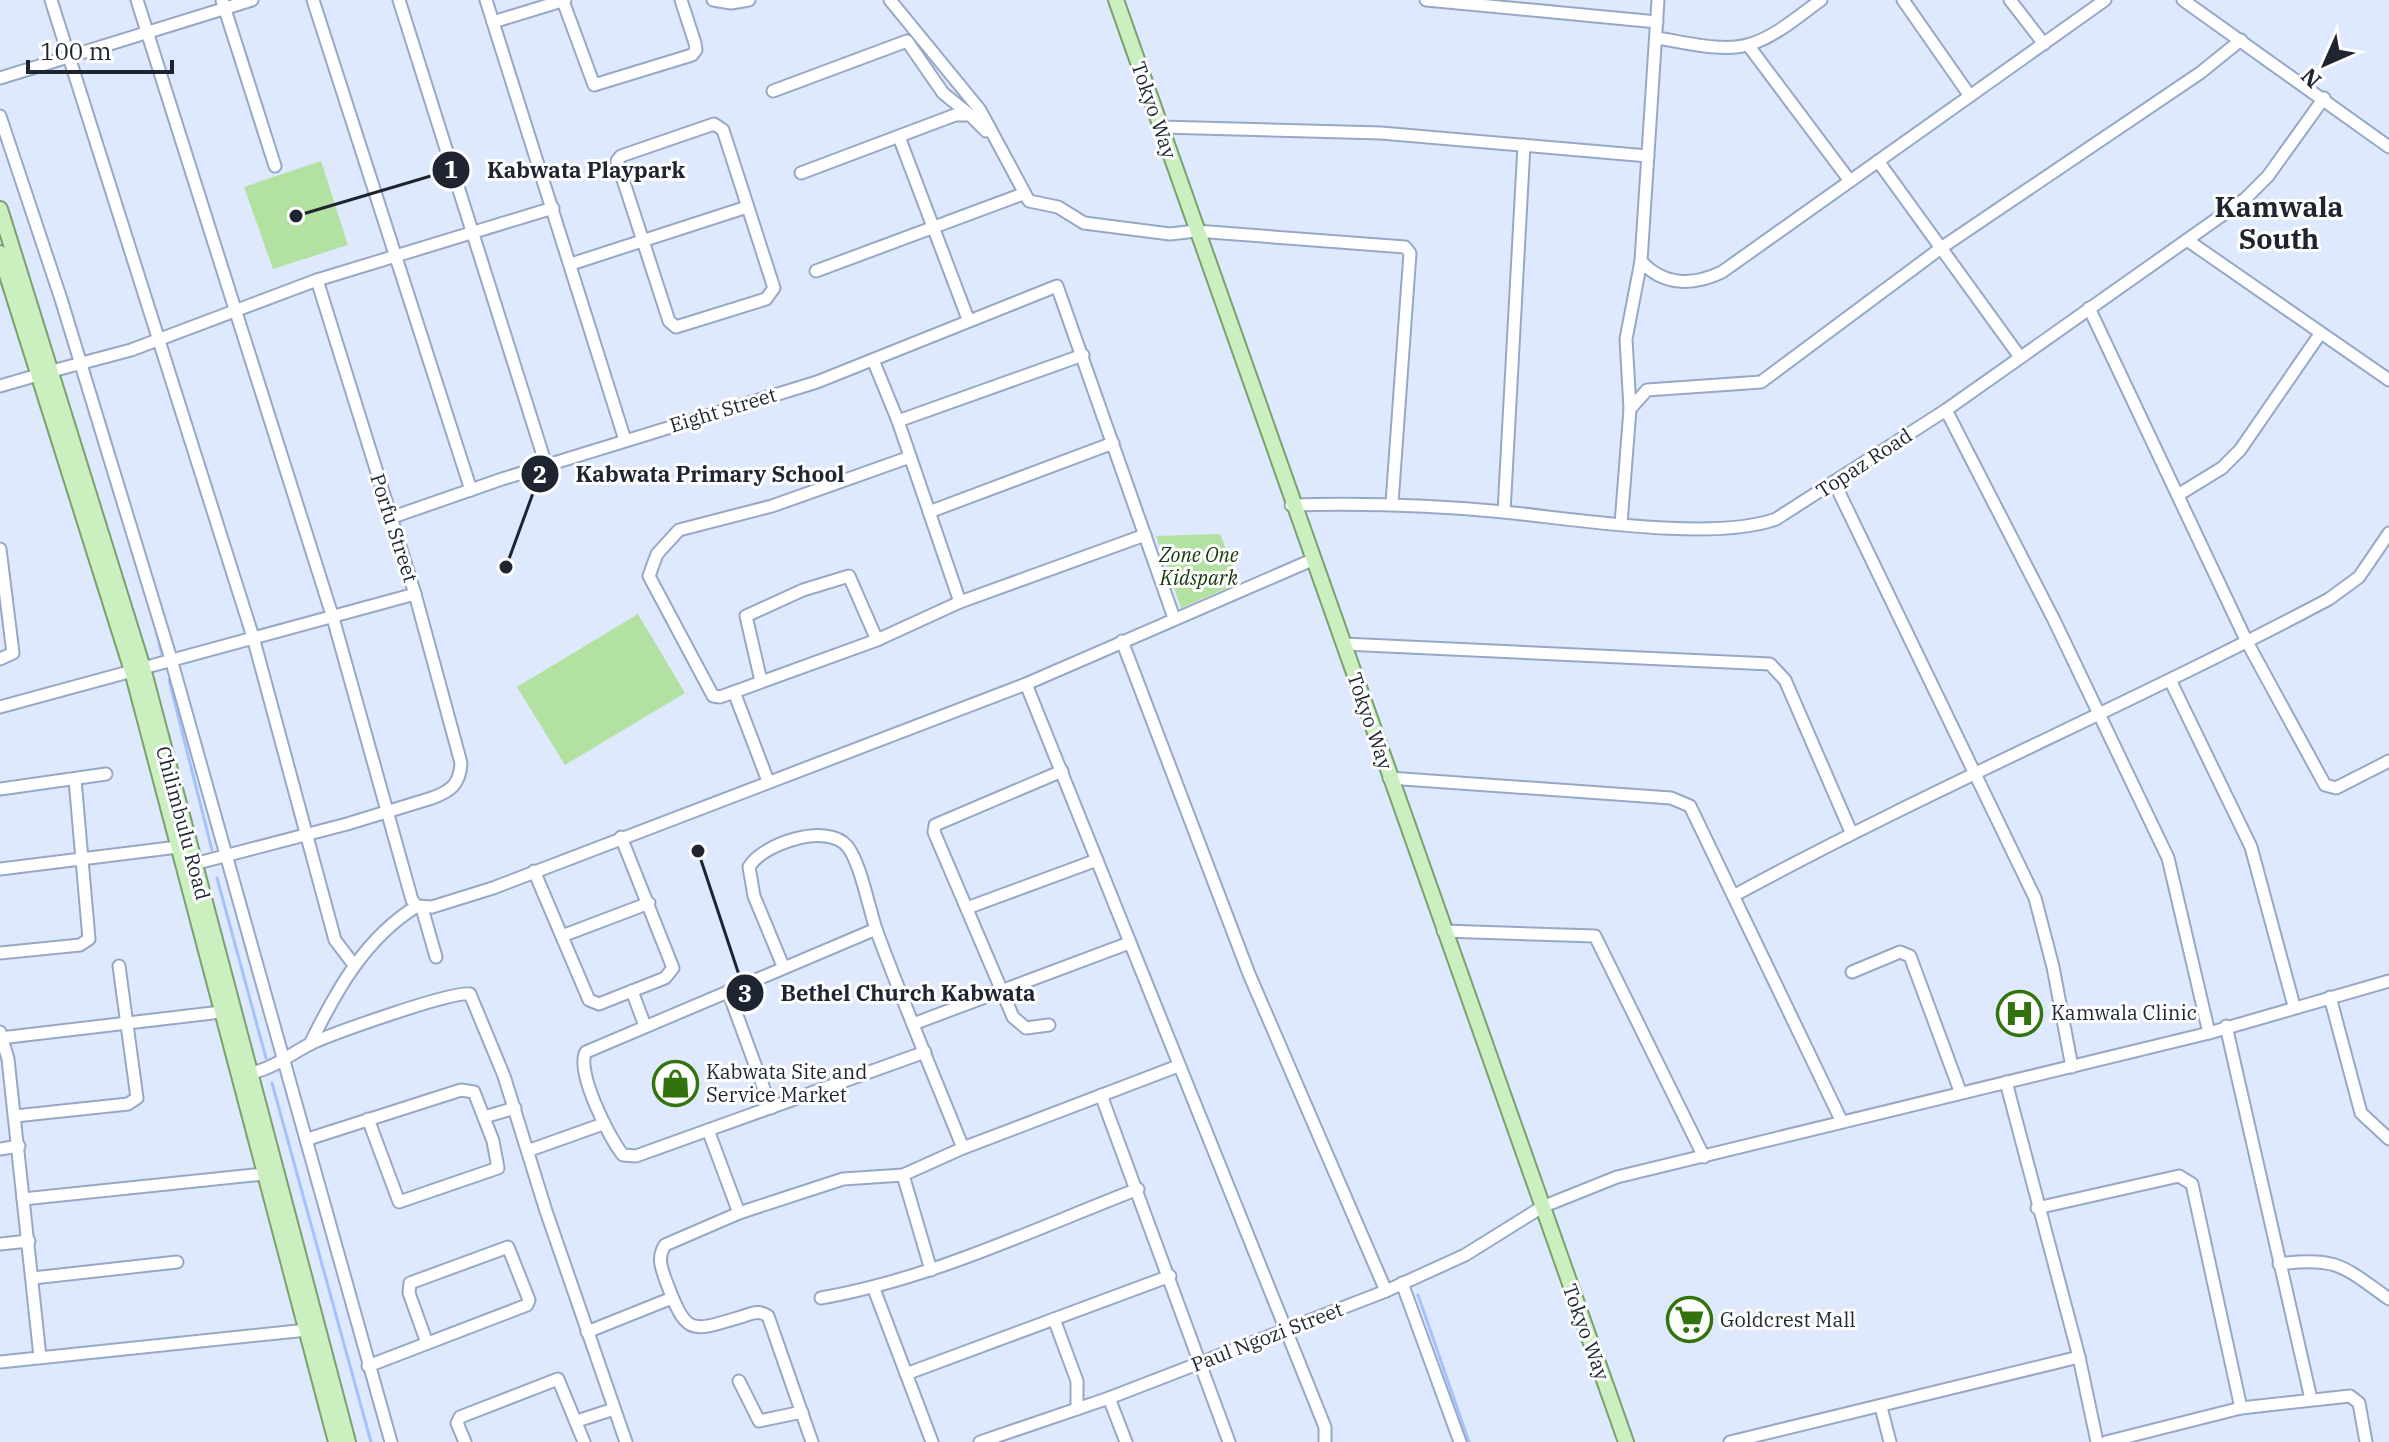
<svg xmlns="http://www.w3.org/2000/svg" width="2389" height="1442" font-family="'IBM Plex Serif',serif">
  <rect width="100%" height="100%" fill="#dee9fd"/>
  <!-- green -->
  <g fill="#b2e1a1">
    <polygon points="321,161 348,245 273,269 244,187"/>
    <polygon points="1220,534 1239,583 1181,608 1156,536"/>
    <polygon points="638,614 685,693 565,765 517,687"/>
  </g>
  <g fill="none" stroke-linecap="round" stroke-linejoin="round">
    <!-- stream -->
    <g stroke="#a5c3fb" stroke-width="3">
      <polyline points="155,624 162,655"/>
      <polyline points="169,680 212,850"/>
      <polyline points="217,878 266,1058"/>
      <polyline points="272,1083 371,1442"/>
      <polyline points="1418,1295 1469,1442"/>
    </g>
    <defs>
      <g id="minor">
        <polyline points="51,0 253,637 335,940 354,965"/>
        <polyline points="137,0 333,618 412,900 417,906 432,907 493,888 1026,684 1312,560"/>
        <polyline points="222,0 275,166"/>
        <polyline points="313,0 471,490"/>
        <polyline points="399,0 546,465"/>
        <polyline points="486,0 625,440"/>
        <polyline points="713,0 731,3 749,0"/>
        <polyline points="890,0 980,110 1029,201 1058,207 1084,223 1170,234 1196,231 1405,247 1410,253 1392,503"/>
        <polyline points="1426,0 1657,22"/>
        <path d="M1658 0 1641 261C1663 286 1693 286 1722 272L2105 0"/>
        <polyline points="1903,0 1970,96"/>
        <polyline points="2010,0 2044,44"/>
        <polyline points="2183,0 2389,147"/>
        <polyline points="563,1 594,85 692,55 696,50 695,43 681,0"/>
        <polyline points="493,22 565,0"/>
        <path d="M1656 38C1685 42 1723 53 1751 44 1776 36 1800 15 1821 0"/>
        <polyline points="1748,45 1850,181"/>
        <polyline points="0,78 252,0"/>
        <polyline points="773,91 907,41 943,93 970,115"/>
        <polyline points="0,116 61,299 171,659 391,1442"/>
        <polygon points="714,124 723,130 774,288 766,299 676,327 669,321 617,161 621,156"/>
        <polyline points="1161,127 1381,133 1648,156"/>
        <polyline points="899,137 968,319"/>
        <polyline points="1878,161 2020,357"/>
        <polyline points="801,173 955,115 970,115 986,131"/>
        <polyline points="2187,240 2389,380"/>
        <polyline points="571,264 747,207"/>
        <polyline points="816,271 1023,194"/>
        <polyline points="2089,308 2247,642 2325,785 2336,788 2389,761"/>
        <polyline points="873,360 898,421 960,602"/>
        <polyline points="52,371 131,350 317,280 553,208"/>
        <polyline points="0,386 38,375"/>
        <polyline points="1630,409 1626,339 1641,261"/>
        <polyline points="1946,410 2054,620 2168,858 2209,1033"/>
        <polyline points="898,421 1083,355"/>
        <polyline points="910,457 772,506 679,530 657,554 649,576 713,696 720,697 877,640 960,602 1145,535"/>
        <polyline points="1834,482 2035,898 2053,967 2072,1067"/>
        <polyline points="2178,495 2222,468 2240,450 2320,334"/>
        <path d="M1291 505C1363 503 1433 505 1504 512 1575 519 1713 542 1776 519L1946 410 2245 199 2268 176 2324 98"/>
        <polyline points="929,512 1113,443"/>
        <polyline points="1504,512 1524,145"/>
        <polyline points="390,518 502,479 817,382 1057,286 1174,618"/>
        <polyline points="1621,524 1630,409 1647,390 1761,382 1941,248 2200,73 2241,40"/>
        <polyline points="0,549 13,653 0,659"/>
        <polyline points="1122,641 1249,974 1386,1291"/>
        <polyline points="1344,644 1770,664 1785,680 1851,832"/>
        <polyline points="2170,680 2251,847 2294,1006"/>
        <polyline points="761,681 746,616 803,590 849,576 877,640"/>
        <polyline points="1026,684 1325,1427 1325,1442"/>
        <polyline points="734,692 768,781"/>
        <polyline points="0,707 415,594"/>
        <polyline points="1389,778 1671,798 1690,806 1841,1120"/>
        <polyline points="0,789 106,774"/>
        <path d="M194 864 347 824 432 798C451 791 460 784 461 763L415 594 317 280"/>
        <polyline points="0,869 178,847"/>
        <polyline points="534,871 589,1000 599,1004 665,978 673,968 621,837"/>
        <path d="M1735 895C1930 789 2133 703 2329 599L2359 577 2389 533"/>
        <polyline points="422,908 436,957"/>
        <polyline points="967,908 1097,860"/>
        <path d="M876 929 586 1052C575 1070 609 1138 623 1155L636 1156 925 1052"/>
        <polyline points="1443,931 1595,936 1704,1157"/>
        <polyline points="562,936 649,903"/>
        <polyline points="0,953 80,945 89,939 75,780"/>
        <path d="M783 966 754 896 749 867C762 844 827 822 847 846 861 863 869 910 877 932 904 1005 934 1076 963 1148"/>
        <polyline points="1852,972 1900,952 1910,956 1960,1091"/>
        <polyline points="632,991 645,1026"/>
        <polyline points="728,991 771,1108"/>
        <polyline points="2330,997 2361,1113 2389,1139"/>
        <polyline points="913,1024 1129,943"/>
        <polyline points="1049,1025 1026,1028 1013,1017 934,832 935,825 1062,771"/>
        <polyline points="2226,1026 2311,1399"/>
        <polyline points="0,1032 8,1059 40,1357"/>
        <polyline points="0,1038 221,1012"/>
        <path d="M310 1044C336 991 365 938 417 906"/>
        <path d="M252 1073C278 1066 290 1054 312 1043 335 1033 451 991 470 994L504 1076 546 1211 626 1442"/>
        <polyline points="2006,1082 2079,1357 2097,1442"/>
        <polyline points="1101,1095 1229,1442"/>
        <polyline points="15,1116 128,1104 137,1098 119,966"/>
        <polyline points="484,1117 515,1108"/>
        <polyline points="708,1130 739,1213"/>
        <polyline points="308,1139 461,1090 474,1092 493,1141 498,1168 399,1202 368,1119"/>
        <polyline points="0,1149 19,1146"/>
        <polyline points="530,1150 603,1124"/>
        <polyline points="903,1175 931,1270"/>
        <polyline points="23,1199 264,1174"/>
        <polyline points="2037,1208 2179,1176 2192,1184 2241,1408"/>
        <polyline points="0,1244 29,1241"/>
        <path d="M2279 1264C2337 1256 2344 1267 2389 1299"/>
        <polyline points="33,1278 177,1262"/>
        <polyline points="1402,1283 1460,1442"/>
        <polyline points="874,1289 932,1442"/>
        <path d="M821 1298C931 1279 1034 1229 1138 1189"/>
        <polyline points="1054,1319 1077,1381 1077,1409"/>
        <polyline points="587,1332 672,1298"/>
        <polyline points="0,1362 307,1330"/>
        <polyline points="368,1366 527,1305 529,1300 508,1247 410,1283 409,1293 427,1343"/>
        <polyline points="906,1374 1170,1276"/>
        <polyline points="739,1381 759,1421 802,1412"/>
        <polyline points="1109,1398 1126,1442"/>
        <polyline points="1881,1407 1890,1442"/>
        <polyline points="577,1421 614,1409"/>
        <polyline points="465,1442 457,1423 460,1417 558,1379 584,1442"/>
        <path d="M812 1442 768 1316C759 1310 753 1313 744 1316 690 1332 687 1337 666 1281 661 1267 657 1258 665 1245L739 1213 843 1179 903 1175 963 1148 1178 1066"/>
        <polyline points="980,1442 1109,1398 1386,1291 1465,1255 1542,1207 1617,1177 2209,1033 2389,981"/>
        <polyline points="1730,1442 2079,1357"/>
        <polyline points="2106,1442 2241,1408 2350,1396 2359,1403 2366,1442"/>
      </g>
      <g id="major">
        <polyline points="1116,0 1626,1442"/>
        <polyline points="0,209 143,668 348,1442"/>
        <polyline points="0,253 132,671 336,1442"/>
      </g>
    </defs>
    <!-- minor casing -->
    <use href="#minor" stroke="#97a8c7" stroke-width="15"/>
    <!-- major casing -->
    <use href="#major" stroke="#79a171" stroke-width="18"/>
    <!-- minor -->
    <use href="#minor" stroke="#fff" stroke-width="11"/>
    <!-- major -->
    <use href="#major" stroke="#ccefbf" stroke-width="14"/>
  </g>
  <!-- icons -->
  <defs>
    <symbol id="hospital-ring" viewBox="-11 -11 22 22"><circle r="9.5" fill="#fff" stroke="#32730e" stroke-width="1.5"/><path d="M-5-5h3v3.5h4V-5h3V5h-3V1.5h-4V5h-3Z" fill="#32730e"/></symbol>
    <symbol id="shop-ring" viewBox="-11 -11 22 22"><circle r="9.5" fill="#fff" stroke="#32730e" stroke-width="1.5"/><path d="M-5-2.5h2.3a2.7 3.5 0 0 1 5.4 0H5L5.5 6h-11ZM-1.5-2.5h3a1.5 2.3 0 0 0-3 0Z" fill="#32730e"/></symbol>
    <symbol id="supermarket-ring" viewBox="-11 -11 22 22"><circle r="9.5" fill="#fff" stroke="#32730e" stroke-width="1.5"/><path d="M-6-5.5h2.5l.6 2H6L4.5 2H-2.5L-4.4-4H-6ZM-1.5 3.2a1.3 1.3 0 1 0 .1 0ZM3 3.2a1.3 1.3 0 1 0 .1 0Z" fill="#32730e"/></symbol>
  </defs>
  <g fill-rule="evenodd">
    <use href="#hospital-ring" x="1994" y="988" width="51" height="51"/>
    <use href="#shop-ring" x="650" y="1058" width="51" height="51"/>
    <use href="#supermarket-ring" x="1664" y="1294" width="51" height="51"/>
  </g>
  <g text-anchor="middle" stroke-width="6" stroke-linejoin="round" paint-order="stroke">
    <!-- street labels -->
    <g font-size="20" fill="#1e2531" stroke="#fff">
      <text transform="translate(1154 110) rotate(71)" y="7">Tokyo Way</text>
      <text transform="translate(723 410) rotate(-17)" y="7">Eight Street</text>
      <text transform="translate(1864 463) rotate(-33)" y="7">Topaz Road</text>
      <text transform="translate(394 528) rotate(72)" y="7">Porfu Street</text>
      <text transform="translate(1370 721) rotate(71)" y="7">Tokyo Way</text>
      <text transform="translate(183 823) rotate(75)" y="7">Chilimbulu Road</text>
      <text transform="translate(1586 1332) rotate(70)" y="7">Tokyo Way</text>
      <text transform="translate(1267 1337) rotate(-21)" y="7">Paul Ngozi Street</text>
    </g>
    <!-- park labels -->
    <g font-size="20" font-style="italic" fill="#153606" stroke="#fff">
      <text x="1199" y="562">Zone One<tspan x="1199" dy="23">Kidspark</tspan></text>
    </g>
    <!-- poi labels -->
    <g font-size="20" fill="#1e2531" stroke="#fff" text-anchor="start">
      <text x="2051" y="1020">Kamwala Clinic</text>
      <text x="706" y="1079">Kabwata Site and<tspan x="706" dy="23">Service Market</tspan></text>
      <text x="1720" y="1327">Goldcrest Mall</text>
    </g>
    <!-- district labels -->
    <g font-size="28" font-weight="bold" fill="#1e2531" stroke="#fff">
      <text x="2279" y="217">Kamwala<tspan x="2279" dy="32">South</tspan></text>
    </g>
  </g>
  <!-- callouts -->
  <path fill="none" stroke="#1e2531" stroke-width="3" d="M296 216L451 170M506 567L540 474M698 851L745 993"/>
  <g fill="#1e2531" stroke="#fff" stroke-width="3">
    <circle cx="296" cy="216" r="8"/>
    <circle cx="506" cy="567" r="8"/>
    <circle cx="698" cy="851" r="8"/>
    <circle cx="451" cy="170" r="20"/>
    <circle cx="540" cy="474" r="20"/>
    <circle cx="745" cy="993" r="20"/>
  </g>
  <g font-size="24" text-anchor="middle" font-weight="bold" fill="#fff">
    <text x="451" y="178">1</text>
    <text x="540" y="483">2</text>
    <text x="745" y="1002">3</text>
  </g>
  <g font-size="22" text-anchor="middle" font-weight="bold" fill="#1e2531" stroke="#fff" stroke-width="6" stroke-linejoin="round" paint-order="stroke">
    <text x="586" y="178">Kabwata Playpark</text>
    <text x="710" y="482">Kabwata Primary School</text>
    <text x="908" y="1001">Bethel Church Kabwata</text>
  </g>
  <!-- north arrow -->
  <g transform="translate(2325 64) rotate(225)" stroke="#ffffff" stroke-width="6" paint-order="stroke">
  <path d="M0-6L14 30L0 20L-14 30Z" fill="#1e2531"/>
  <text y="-12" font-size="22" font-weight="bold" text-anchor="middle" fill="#1e2531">N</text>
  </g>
  <!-- scale -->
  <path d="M28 60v12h144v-12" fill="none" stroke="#1e2531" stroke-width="4"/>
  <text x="40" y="60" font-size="24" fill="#1e2531" stroke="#ffffff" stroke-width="6" paint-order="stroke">100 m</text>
</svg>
